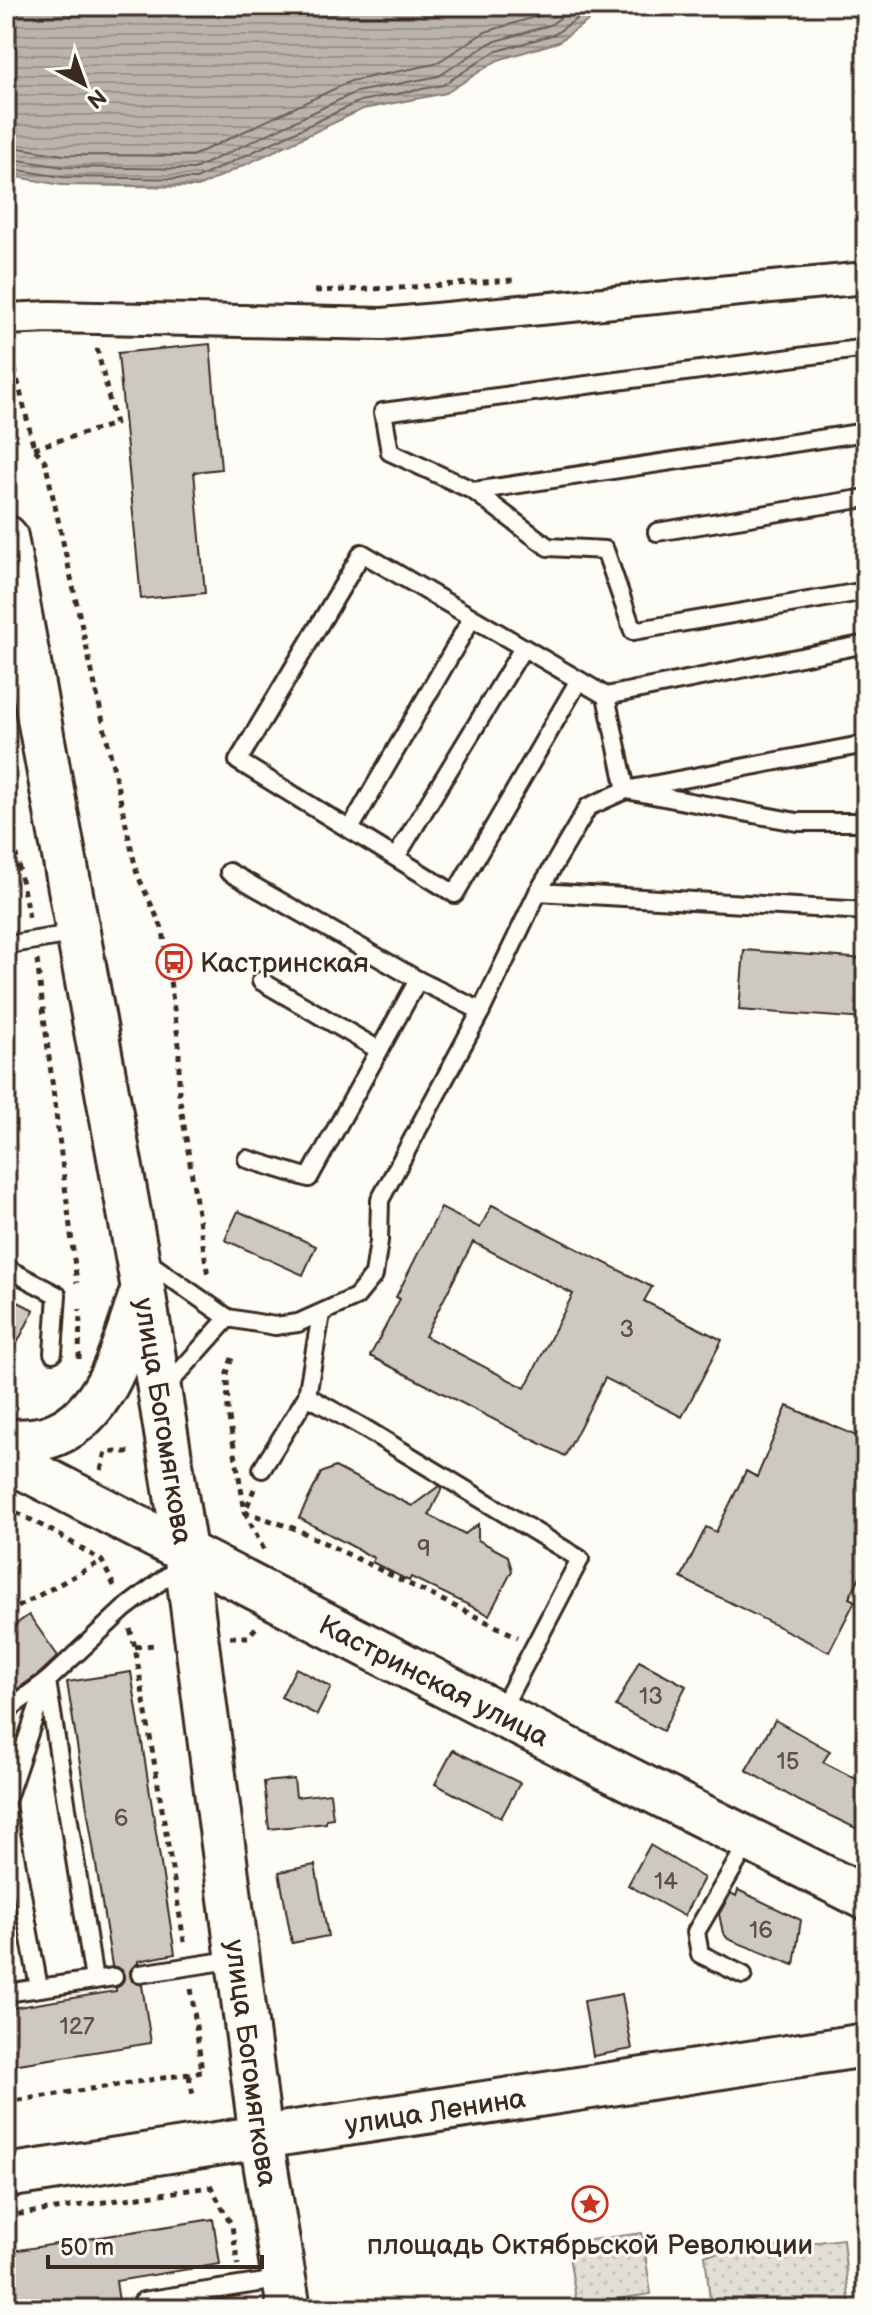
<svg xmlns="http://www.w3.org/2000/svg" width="872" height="2315" font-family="'Balsamiq Sans',sans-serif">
  <defs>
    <pattern id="grass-dots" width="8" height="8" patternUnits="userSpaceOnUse" patternTransform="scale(2)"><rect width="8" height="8" fill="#e1ded7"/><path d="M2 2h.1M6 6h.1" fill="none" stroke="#c2bfb8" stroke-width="1.8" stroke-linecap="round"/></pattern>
    <pattern id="water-rules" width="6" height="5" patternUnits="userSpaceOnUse" patternTransform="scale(2)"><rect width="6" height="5" fill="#bbb4ad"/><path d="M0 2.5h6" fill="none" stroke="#99938c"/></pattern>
  </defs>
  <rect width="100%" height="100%" fill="#fdfcf7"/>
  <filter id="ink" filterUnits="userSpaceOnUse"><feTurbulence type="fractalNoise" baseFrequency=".0125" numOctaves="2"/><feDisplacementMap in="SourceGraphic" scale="16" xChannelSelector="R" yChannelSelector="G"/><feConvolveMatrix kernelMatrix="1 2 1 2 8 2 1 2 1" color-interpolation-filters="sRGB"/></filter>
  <g filter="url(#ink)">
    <!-- grass -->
    <g fill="url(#grass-dots)" stroke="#8e847a" stroke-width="2">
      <polygon points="642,2233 651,2294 577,2305 567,2243"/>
      <polygon points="843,2239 850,2309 711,2309 705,2255"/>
    </g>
    <!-- water -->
    <polygon fill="url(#water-rules)" stroke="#887d74" stroke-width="2" points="6,6 609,6 558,42 498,60 446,93 363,109 198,187 61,185 6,175"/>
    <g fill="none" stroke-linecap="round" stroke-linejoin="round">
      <!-- shore -->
      <g stroke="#6e6157" stroke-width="2">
        <polyline points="6,146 64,155 192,156 351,81 435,64 485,32 545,14 557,6"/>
        <polyline points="6,158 63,167 194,169 356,92 439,76 490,43 550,25 578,6"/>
        <polyline points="6,168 62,177 196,179 360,101 443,85 494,52 555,34 595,6"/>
      </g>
    </g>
    <!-- building -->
    <g fill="#cdc8c2" stroke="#3b2a1e" stroke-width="2" fill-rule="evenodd">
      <polygon points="210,344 221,469 194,472 205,593 141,599 118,353"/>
      <polygon points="744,950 866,959 866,1019 739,1010"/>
      <path d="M492 1205 652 1287 644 1301 722 1340 682 1417 605 1378 565 1456 370 1356 400 1299 396 1297 441 1208 480 1228ZM473 1242 573 1294 525 1388 425 1336Z"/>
      <polygon points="238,1211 316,1246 303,1275 225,1240"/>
      <polygon points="6,1296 34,1310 6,1365"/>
      <polygon points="787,1406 866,1440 866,1565 849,1598 855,1601 829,1652 681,1578 706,1527 716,1532 746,1471 757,1477"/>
      <polygon points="335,1467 412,1506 439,1486 442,1488 429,1515 465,1534 478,1524 478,1540 508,1556 512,1571 489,1615 411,1577 409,1581 372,1562 374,1558 299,1518 321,1473"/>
      <polygon points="29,1615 58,1656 40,1673 6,1697 6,1631"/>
      <polygon points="639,1661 686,1686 663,1731 616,1706"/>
      <polygon points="296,1668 331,1687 317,1715 281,1697"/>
      <polygon points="131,1672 175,1954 138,1961 138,1963 130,1971 132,1981 142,1985 151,2043 6,2066 6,2009 116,1991 116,1988 121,1985 124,1980 122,1970 112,1966 67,1682"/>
      <polygon points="775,1720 830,1751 823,1762 866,1784 866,1833 801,1802 746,1770"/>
      <polygon points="453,1750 520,1783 501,1818 435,1784"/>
      <polygon points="294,1779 296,1797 330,1793 333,1818 326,1819 326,1823 269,1829 264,1782"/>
      <polygon points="650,1845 704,1878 684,1916 628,1885"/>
      <polygon points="315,1865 328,1936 292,1943 279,1872"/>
      <polygon points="738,1890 801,1920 794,1965 728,1939 723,1933 719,1914 731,1893 736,1896"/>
      <polygon points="622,1994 632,2049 593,2056 584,2001"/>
      <polygon points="213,2219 220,2264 116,2281 120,2309 6,2309 6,2252"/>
    </g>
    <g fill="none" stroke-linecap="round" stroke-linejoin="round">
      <defs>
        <g id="service">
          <polyline points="866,348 383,412 390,452 474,491 548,547 605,550 633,631 866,591"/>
          <polyline points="474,491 866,432"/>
          <polyline points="657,532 866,498"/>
          <polyline points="579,680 455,894 238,761 362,553 606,696 626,790 866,744"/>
          <polyline points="606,696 866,644"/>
          <polyline points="866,822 797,822 626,790 588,807 538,892 866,911"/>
          <polyline points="350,829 472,618"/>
          <polyline points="396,857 523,648"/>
          <polyline points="229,872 418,980 309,1178 247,1159"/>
          <polyline points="6,945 78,933"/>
          <polyline points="418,980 481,1011 538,892"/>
          <polyline points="261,981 379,1050"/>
          <polyline points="145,1260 228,1318 275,1326 298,1323 356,1297 374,1275 379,1241 380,1200 481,1011"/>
          <polyline points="6,1268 57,1295 53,1353"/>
          <polyline points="165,1388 228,1318"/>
          <polyline points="307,1396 364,1428 580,1559 499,1714"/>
          <polyline points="262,1469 307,1396 321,1314"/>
          <polyline points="6,1711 47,1681"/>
          <polyline points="6,1801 45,1686"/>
          <polyline points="6,1806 39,1988"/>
          <polyline points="140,1974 237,1959"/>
          <polyline points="743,1975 700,1954 696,1932 749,1841"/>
          <polyline points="94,1980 114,1977"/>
          <polyline points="6,1993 94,1980 47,1681 124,1609 182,1565"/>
          <polyline points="144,2309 143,2301 284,2279"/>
        </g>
        <polyline id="minor" points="6,319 50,317 383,324 866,278"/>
        <g id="secondary">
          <path id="s1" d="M6 537 143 1289 185 1551 261 2138 289 2309"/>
          <path d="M6 1441C22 1441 40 1441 56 1434 109 1412 124 1343 141 1294"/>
          <path id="s2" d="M6 1459 499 1714 866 1898"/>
          <path id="s3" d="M6 2176 866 2045"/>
        </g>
      </defs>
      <!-- service casing -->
      <use href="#service" stroke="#3b2a1e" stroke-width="22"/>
      <!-- minor casing -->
      <use href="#minor" stroke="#3b2a1e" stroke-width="36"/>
      <!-- secondary casing -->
      <use href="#secondary" stroke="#3b2a1e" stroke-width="48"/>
      <!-- path -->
      <g stroke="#3b2a1e" stroke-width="5" stroke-dasharray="6 6" stroke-linecap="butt">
        <polyline points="315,291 398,288 513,280"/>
        <polyline points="9,345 34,448 45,461 137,874 163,930 179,1045 179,1094 208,1276"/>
        <polyline points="34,448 115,424 96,344"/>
        <polyline points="6,806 30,922"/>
        <polyline points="37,960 77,1283"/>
        <polyline points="232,1358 227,1373 228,1412 245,1512 264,1550"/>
        <polyline points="79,1359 80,1309"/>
        <polyline points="101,1470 106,1452 131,1452"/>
        <polyline points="254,1489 245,1512 296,1529 518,1637"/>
        <polyline points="6,1507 56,1533 102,1561 116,1590"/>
        <polyline points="6,1607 16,1608 102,1561"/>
        <polyline points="130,1629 135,1647 185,1947"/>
        <polyline points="230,1637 248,1637 258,1625"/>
        <polyline points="135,1647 154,1645"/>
        <polyline points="189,2076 193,2095"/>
        <polyline points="6,2102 202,2072 191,1988"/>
        <polyline points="210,2185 232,2226 238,2265"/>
        <polyline points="6,2216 210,2187"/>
      </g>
      <!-- service -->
      <use href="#service" stroke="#fdfcf7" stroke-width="16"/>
      <!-- minor -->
      <use href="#minor" stroke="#fdfcf7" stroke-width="30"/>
      <!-- secondary -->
      <use href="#secondary" stroke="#fdfcf7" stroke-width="42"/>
    </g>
  </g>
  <!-- icons -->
  <defs>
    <symbol id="bus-ring" viewBox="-11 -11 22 22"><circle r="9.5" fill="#fdfcf7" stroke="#c8321e" stroke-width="1.5"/><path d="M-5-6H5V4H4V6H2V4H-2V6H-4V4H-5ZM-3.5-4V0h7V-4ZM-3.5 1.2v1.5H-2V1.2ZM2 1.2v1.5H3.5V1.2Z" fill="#c8321e"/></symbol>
    <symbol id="sight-ring" viewBox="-11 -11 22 22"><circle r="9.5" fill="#fdfcf7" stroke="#c8321e" stroke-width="1.5"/><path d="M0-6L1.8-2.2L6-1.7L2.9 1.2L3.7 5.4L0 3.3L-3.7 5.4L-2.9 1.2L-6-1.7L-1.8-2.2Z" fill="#c8321e"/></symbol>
  </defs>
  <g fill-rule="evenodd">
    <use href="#bus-ring" x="154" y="942" width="40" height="40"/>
    <use href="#sight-ring" x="570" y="2184" width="40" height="40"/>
  </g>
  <g text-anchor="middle" stroke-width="6" stroke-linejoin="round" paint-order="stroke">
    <!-- number labels -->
    <g font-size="24" fill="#605247">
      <text x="627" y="1337">3</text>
      <text x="424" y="1556">9</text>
      <text x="651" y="1704">13</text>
      <text x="788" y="1769">15</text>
      <text x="121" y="1826">6</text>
      <text x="666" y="1889">14</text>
      <text x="761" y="1938">16</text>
      <text x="77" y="2034">127</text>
    </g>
    <!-- poi labels -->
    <g font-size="28" fill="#3b2a1e" stroke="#fdfcf7" text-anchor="start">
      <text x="200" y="972">Кастринская</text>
      <text x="590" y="2254" text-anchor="middle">площадь Октябрьской Революции</text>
    </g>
    <!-- street labels -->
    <g font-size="28" fill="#3b2a1e" stroke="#fdfcf7">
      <text dy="10" stroke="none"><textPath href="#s1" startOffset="898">улица Богомягкова</textPath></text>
      <text dy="10" stroke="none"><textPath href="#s2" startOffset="482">Кастринская улица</textPath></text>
      <text dy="10" stroke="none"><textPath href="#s1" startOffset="1546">улица Богомягкова</textPath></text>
      <text dy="10" stroke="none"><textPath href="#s3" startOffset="434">улица Ленина</textPath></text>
    </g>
  </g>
  <!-- margin -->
  <rect width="872" height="2315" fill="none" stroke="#fdfcf7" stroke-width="32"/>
  <rect x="16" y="16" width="840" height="2283" fill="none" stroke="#3b2a1e" stroke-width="3" filter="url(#ink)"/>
  <!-- north arrow -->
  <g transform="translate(84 84) rotate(139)" stroke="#fdfcf7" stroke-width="6" paint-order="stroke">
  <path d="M0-6L14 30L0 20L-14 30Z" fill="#3b2a1e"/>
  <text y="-12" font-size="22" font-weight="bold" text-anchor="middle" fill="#3b2a1e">N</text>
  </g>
  <!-- scale -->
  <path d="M48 2255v12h214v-12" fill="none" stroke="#3b2a1e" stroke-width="4"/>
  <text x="60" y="2255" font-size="24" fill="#3b2a1e" stroke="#fdfcf7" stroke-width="6" paint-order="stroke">50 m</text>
</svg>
